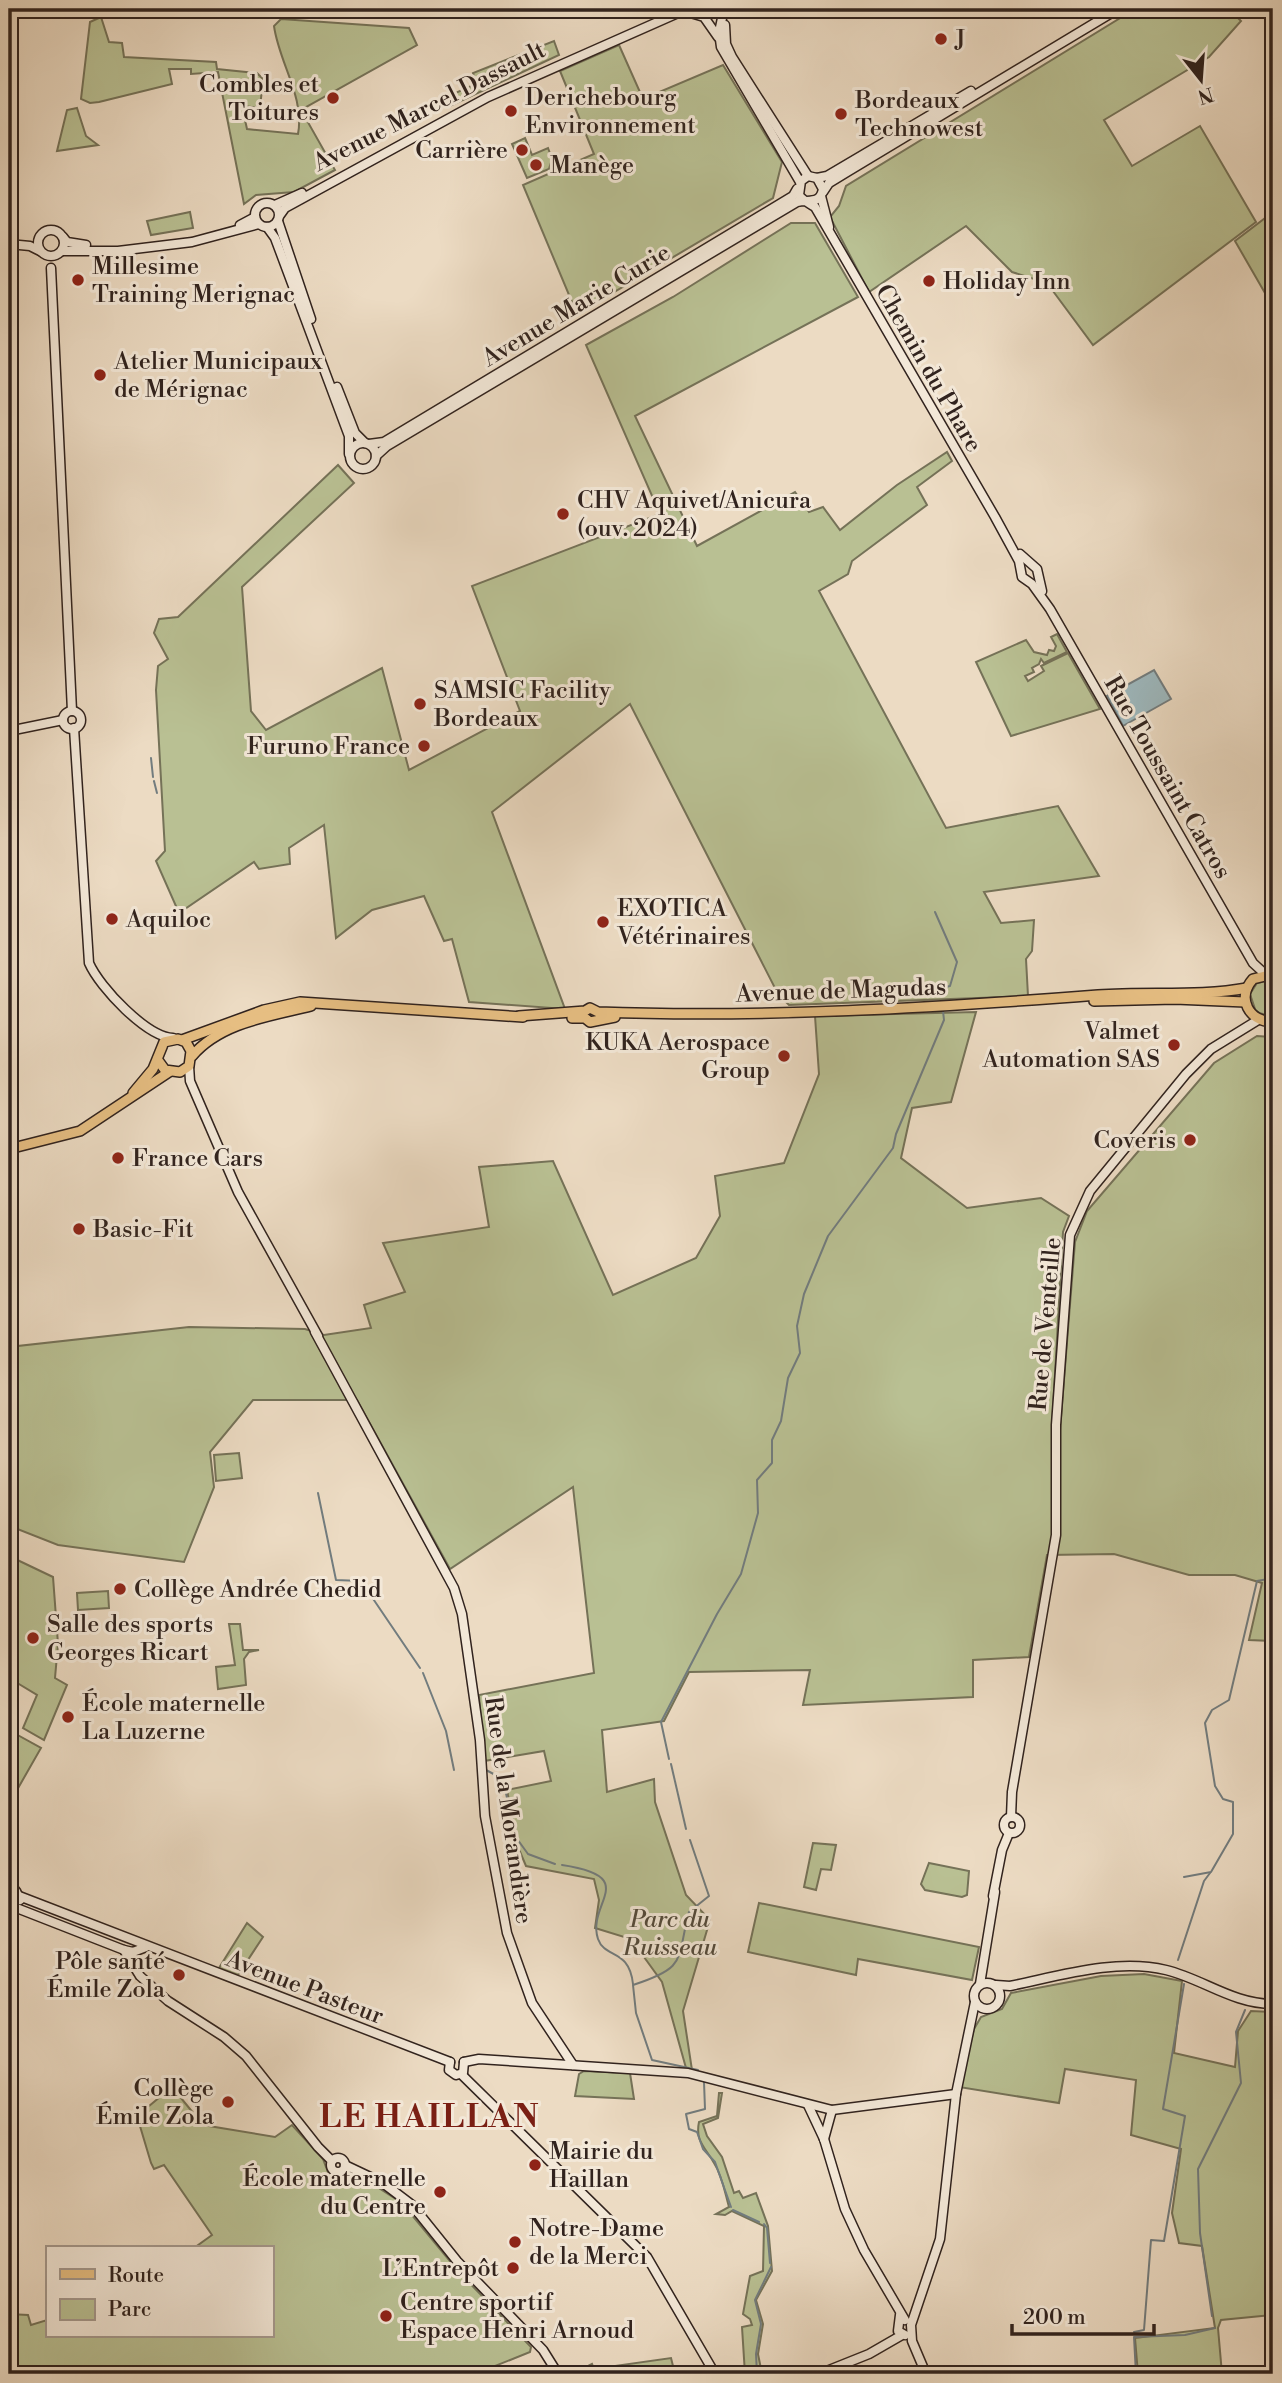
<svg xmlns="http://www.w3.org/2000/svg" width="1282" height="2383" font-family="'Libre Bodoni',serif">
  <rect width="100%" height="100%" fill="#ecdbc3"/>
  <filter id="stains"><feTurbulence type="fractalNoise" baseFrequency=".00286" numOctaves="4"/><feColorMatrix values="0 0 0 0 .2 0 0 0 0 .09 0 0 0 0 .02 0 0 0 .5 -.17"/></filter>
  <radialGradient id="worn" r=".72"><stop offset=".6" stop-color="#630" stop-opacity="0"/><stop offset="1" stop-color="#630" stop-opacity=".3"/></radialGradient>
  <!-- green -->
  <g fill="#b9c093" stroke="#757258" stroke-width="2">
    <polygon points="1135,9 1229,9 1241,21 1209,57 1104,120 1132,166 1200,126 1256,222 1093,345 1047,283 1012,272 966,226 869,292 830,217 839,206 846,186"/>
    <path d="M101 17 109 42 122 43 124 57 216 62 217 69 257 73 263 79 260 108 242 106 247 129 298 134C305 97 279 63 274 26L281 19 409 28 417 45 301 110 335 170 294 192 256 195 244 204 218 72 191 74V69H169L172 84 99 102 90 103 81 99 90 22Z"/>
    <polygon points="554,41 559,55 448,107 444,98 476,84 473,73"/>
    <polygon points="619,45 643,99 723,65 782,162 773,198 577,314 523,185 594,154 560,71"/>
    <polygon points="77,108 86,136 98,145 57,151 67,110"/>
    <polygon points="525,138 532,155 548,148 552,159 549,169 527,178 512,144"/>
    <polygon points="190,212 193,228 151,235 147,221"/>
    <polygon points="1273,212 1273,307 1235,241"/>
    <polygon points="791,223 815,223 858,297 635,416 697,546 795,492 809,512 823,507 840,530 897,485 947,452 952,461 917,487 927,505 852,561 848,574 819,591 946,828 1058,806 1099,876 984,892 1001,923 1034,920 1032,951 1026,959 1028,996 789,1005 778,994 630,704 492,812 565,1009 469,1002 452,939 444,941 424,896 372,910 336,938 324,825 289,848 290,864 259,869 254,862 179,913 156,861 165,851 156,690 158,666 168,659 154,633 159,619 178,617 338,465 354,483 242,587 251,711 266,730 382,668 409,770 520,711 472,586 660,514 586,345 673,297"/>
    <polygon points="1057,634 1067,652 1044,663 1041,659 1039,664 1032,668 1034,672 1025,676 1028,681 1044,671 1041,666 1068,653 1100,709 1011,736 976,662 1026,640 1034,652 1047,655 1049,650 1054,651 1056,646 1051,637"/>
    <polygon points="1273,979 1273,1017 1256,1012 1250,994 1257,983"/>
    <polygon points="976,1012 951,1102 912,1108 901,1158 967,1208 1041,1198 1069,1216 1063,1232 1052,1427 1060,1430 1075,1242 1087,1211 1214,1063 1257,1036 1273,1037 1273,1641 1249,1640 1262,1583 1235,1575 1189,1575 1114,1554 1047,1555 1029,1657 973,1660 973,1697 803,1705 810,1670 689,1672 664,1721 602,1730 607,1792 654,1779 655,1802 686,1895 710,1920 683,2011 692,2070 686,2068 662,1982 631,1939 595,1928 599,1900 594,1879 526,1866 518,1847 507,1790 551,1781 544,1751 484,1761 479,1695 594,1673 573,1487 450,1569 357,1400 253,1400 210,1452 214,1487 184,1562 58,1545 15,1528 9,1540 9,1347 189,1327 305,1329 324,1335 371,1328 364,1305 405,1292 383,1243 489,1227 479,1167 553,1161 613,1295 696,1258 720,1216 715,1176 784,1163 819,1074 815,1016"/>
    <polygon points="239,1453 242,1478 216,1481 214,1455"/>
    <polygon points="9,1556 53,1577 58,1644 55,1678 67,1685 44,1740 23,1728 37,1695 9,1678"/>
    <polygon points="108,1591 109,1608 78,1610 77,1593"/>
    <polygon points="229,1624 240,1624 243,1650 259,1650 249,1652 244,1659 246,1685 218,1689 216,1667 235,1665"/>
    <polygon points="14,1733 41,1748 9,1804 9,1741"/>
    <polygon points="813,1843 836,1845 831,1870 821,1869 816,1890 804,1887"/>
    <polygon points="929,1863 969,1871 967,1895 962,1897 925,1890 921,1884"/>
    <polygon points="759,1903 979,1947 972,1980 858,1959 856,1975 748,1952"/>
    <polygon points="247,1923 263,1937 238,1975 219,1968"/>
    <polygon points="1144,1974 1182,1981 1174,2053 1235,2067 1238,2031 1251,2011 1273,2012 1273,2315 1221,2320 1218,2328 1222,2374 1138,2374 1135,2338 1215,2328 1202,2246 1179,2243 1172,2213 1181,2149 1131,2135 1136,2080 1065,2069 1059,2103 959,2087 974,2029 981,2017 1002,2009 1011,1993 1101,1976"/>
    <polygon points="584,2071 630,2073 634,2099 575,2096 579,2074"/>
    <polygon points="172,2087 203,2125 275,2137 292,2125 323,2159 329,2175 360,2176 402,2203 459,2272 531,2347 530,2352 475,2374 9,2374 9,2314 28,2315 31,2325 47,2320 47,2336 271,2336 271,2248 194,2248 212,2235 164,2165 154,2169 151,2163 137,2116"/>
    <path d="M719 2093H722L718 2118 703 2124 707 2136 722 2157 734 2193 739 2191 743 2198 756 2193 768 2226 772 2271 756 2300 763 2324 758 2354 762 2374H745L742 2327 752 2325 750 2319 743 2314 750 2276 763 2271 764 2226 732 2211 725 2215 716 2214 729 2207C725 2193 722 2175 714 2163 705 2147 695 2141 699 2122L717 2116Z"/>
    <polygon points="671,2358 675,2374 591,2374 588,2366 592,2364 594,2369"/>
  </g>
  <!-- water -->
  <polygon fill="#9db8be" stroke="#727c7e" stroke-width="2" points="1154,670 1171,699 1123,726 1107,696"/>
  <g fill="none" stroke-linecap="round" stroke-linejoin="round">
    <!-- stream -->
    <g stroke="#727c7e" stroke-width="2">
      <polyline points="151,758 153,777"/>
      <polyline points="154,781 157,793"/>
      <polyline points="935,912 957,962 950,986 942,988 943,995"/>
      <polyline points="318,1493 336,1580 361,1581 420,1668"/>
      <polyline points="423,1673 446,1731 454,1770"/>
      <polyline points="669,1759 661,1722 717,1614 741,1574 758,1513 757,1480 772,1463 772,1440 781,1421 788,1378 800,1353 797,1326 804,1294 828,1236 893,1148 896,1134 944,1020 943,1011"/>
      <polyline points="671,1764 686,1829"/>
      <polyline points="486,1770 503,1779 515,1836 528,1854 555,1864"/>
      <path d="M690 1840 709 1896 689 1912C676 1961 688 1967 633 1985L636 2013 652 2060 698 2070"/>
      <path d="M562 1865C642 1877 586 1903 598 1939 605 1959 629 1948 633 1984"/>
      <polyline points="1184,1877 1211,1872 1233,1834 1233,1802 1223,1799 1215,1786 1205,1723 1212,1710 1229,1700 1257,1581 1273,1578"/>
      <polyline points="1178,1960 1204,1881 1210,1873"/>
      <polyline points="704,2082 705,2109 686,2114 689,2129 697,2132 703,2149 715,2162 731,2207"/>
      <polyline points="733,2210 759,2222"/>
      <polyline points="764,2224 767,2228 770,2263"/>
      <polyline points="1212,2316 1200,2233 1198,2169 1241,2083 1236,2032 1245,2010"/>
      <polyline points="1134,2332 1144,2330 1151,2240 1164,2241 1185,2116 1163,2109 1184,1984"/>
      <polyline points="757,2374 756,2354 761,2324 755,2300 771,2267"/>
      <polyline points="1136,2374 1134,2337 1185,2335 1215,2328"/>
    </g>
    <defs>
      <g id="secondary">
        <polyline points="724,9 719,32 721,47 800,182"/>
        <polyline points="684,11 704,17 718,37"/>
        <polyline points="725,25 726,44 732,57 808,176"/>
        <polyline points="817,178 827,176 971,91"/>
        <polyline points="823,192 829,183 847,172 1118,9"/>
        <polyline points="821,196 829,227"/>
        <circle cx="267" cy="215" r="12"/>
        <polyline points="275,205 302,193"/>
        <polyline points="280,215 285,208 488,97 687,9"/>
        <polyline points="278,221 311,319"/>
        <polyline points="240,225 255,217"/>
        <polyline points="267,227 275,238 349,436 349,454"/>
        <circle cx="51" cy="243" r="13"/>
        <polyline points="63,237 67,242 86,245"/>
        <polyline points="9,244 30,246 40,251"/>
        <polyline points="62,251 118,251 192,242 259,224"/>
        <polyline points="51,268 72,711"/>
        <polyline points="337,387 355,433 365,443"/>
        <circle cx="363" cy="456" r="13"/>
        <polyline points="369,444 384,442 793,196 797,189"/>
        <path d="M376 456 387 446 797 202C809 199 820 205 823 189L817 178 808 176 801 181 799 195C802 200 809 203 815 207L995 517 1019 561 1022 577 1032 584 1050 609 1253 963 1265 974"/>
        <polyline points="1020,554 1037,569 1042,591"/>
        <circle cx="72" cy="720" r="9"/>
        <path d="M74 728 89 963C100 988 147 1037 173 1038"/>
        <polyline points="9,731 63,720"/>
        <polyline points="189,1066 190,1081 238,1192 318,1336"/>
        <polyline points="315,1332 454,1588 462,1614 480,1740 485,1816 507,1933 532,2003 573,2065"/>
        <circle cx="1012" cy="1825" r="8"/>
        <polyline points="1011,1817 1012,1792 1056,1535 1056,1425 1070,1235 1090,1191 1186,1074 1211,1049 1258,1020"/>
        <polyline points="9,1890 16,1891 20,1900"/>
        <polyline points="19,1896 450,2062"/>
        <polyline points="993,1896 1002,1850 1009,1833"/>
        <polyline points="14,1907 124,1950 133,1952 146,1947"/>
        <polyline points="124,1950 140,1976 168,2001 224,2037 246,2056 318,2147 332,2161"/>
        <circle cx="987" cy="1996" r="13"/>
        <polyline points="980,1984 995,1892"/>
        <path d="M996 1985 1010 1986C1059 1976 1116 1958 1166 1970 1203 1979 1233 2004 1273 2004"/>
        <polyline points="450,2062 449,2070 456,2075 463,2073 464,2062"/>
        <polyline points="464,2062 479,2059 688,2073 832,2110 956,2094"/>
        <polyline points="461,2074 647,2257 715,2374"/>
        <polyline points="808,2105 824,2139 845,2209 864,2250 905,2320"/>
        <polyline points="824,2139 832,2110"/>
        <circle cx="338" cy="2165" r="7"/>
        <polyline points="345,2165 383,2183 412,2205 457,2261 543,2350 558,2374"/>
        <polyline points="900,2315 898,2331 905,2335"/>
        <polyline points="819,2374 869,2354 902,2335"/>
        <polyline points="926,2374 912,2341 911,2325 940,2239 956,2094 975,2002"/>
      </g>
      <g id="primary">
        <path d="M1273 974 1253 979C1236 998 1249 1022 1273 1022"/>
        <polyline points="1094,1001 1175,999 1245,1002"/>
        <path d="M519 1016 585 1011 590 1008 598 1012C764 1018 933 1008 1098 995 1147 991 1199 997 1247 988"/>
        <polyline points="572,1018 585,1018 590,1022 615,1017"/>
        <polyline points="182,1040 264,1010 300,1002 523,1017"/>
        <path d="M192 1056C221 1022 271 1016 311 1006"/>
        <polyline points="133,1093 153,1069 164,1042 178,1039 186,1042 191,1051 189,1066 180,1072 165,1070 157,1059"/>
        <polyline points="9,1149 80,1131 169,1072"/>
      </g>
    </defs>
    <!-- secondary casing -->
    <use href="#secondary" stroke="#31231e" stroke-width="11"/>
    <!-- primary casing -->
    <use href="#primary" stroke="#31231e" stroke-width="12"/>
    <!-- secondary -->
    <use href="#secondary" stroke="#f3e8d8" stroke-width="8"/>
    <!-- primary -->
    <use href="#primary" stroke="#e6be82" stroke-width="9"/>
  </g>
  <!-- markers -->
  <g fill="#8f2418" stroke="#f3e8d8" stroke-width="2.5">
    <circle cx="941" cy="39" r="7"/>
    <circle cx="333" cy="98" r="7"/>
    <circle cx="511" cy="111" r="7"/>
    <circle cx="841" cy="114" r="7"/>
    <circle cx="522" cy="150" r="7"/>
    <circle cx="536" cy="165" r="7"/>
    <circle cx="78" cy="280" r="7"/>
    <circle cx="929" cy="281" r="7"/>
    <circle cx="100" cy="375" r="7"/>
    <circle cx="563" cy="514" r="7"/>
    <circle cx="420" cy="704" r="7"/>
    <circle cx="424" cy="746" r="7"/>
    <circle cx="112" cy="919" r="7"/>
    <circle cx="603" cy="922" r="7"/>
    <circle cx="1174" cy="1045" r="7"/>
    <circle cx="784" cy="1056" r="7"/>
    <circle cx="1190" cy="1140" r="7"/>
    <circle cx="118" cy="1158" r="7"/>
    <circle cx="79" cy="1229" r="7"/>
    <circle cx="120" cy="1589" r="7"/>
    <circle cx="33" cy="1638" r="7"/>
    <circle cx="68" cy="1717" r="7"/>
    <circle cx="179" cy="1975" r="7"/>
    <circle cx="228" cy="2102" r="7"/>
    <circle cx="535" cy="2165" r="7"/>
    <circle cx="440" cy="2192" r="7"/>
    <circle cx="515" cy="2242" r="7"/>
    <circle cx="513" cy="2268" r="7"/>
    <circle cx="386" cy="2316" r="7"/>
  </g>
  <g text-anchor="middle" stroke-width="6" stroke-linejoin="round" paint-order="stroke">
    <!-- poi labels -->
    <g font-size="24" fill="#31231e" stroke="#f3e8d8" text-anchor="start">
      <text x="955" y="47">J</text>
      <text x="319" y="92" text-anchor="end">Combles et<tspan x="319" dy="28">Toitures</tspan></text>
      <text x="525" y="105">Derichebourg<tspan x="525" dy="28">Environnement</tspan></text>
      <text x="855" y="108">Bordeaux<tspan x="855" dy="28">Technowest</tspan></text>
      <text x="508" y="158" text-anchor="end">Carrière</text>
      <text x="550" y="173">Manège</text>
      <text x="92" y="274">Millesime<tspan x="92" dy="28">Training Merignac</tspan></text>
      <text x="943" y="289">Holiday Inn</text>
      <text x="114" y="369">Atelier Municipaux<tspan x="114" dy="28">de Mérignac</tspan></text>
      <text x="577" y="508">CHV Aquivet/Anicura<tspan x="577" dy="28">(ouv. 2024)</tspan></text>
      <text x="434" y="698">SAMSIC Facility<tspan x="434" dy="28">Bordeaux</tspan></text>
      <text x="410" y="754" text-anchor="end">Furuno France</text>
      <text x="617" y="916">EXOTICA<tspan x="617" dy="28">Vétérinaires</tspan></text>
      <text x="126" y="927">Aquiloc</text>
      <text x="1160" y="1039" text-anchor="end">Valmet<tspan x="1160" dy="28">Automation SAS</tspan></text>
      <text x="770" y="1050" text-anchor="end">KUKA Aerospace<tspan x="770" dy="28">Group</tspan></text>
      <text x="1176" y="1148" text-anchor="end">Coveris</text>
      <text x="132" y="1166">France Cars</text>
      <text x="93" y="1237">Basic-Fit</text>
      <text x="134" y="1597">Collège Andrée Chedid</text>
      <text x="47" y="1632">Salle des sports<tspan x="47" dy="28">Georges Ricart</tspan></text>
      <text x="82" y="1711">École maternelle<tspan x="82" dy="28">La Luzerne</tspan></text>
      <text x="165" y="1969" text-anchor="end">Pôle santé<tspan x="165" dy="28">Émile Zola</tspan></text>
      <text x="214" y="2096" text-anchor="end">Collège<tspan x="214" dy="28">Émile Zola</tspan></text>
      <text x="549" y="2159">Mairie du<tspan x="549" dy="28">Haillan</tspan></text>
      <text x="426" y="2186" text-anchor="end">École maternelle<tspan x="426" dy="28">du Centre</tspan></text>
      <text x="529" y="2236">Notre-Dame<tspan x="529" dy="28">de la Merci</tspan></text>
      <text x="499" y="2276" text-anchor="end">L’Entrepôt</text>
      <text x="400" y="2310">Centre sportif<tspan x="400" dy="28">Espace Henri Arnoud</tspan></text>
    </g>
    <!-- street labels -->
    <g font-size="24" fill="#31231e" stroke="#f3e8d8">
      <text transform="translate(429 106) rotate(-27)" y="8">Avenue Marcel Dassault</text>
      <text transform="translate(576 305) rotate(-31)" y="8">Avenue Marie Curie</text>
      <text transform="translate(929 368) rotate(60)" y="8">Chemin du Phare</text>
      <text transform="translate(1168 777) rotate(60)" y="8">Rue Toussaint Catros</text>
      <text transform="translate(841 990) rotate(-2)" y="8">Avenue de Magudas</text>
      <text transform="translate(1045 1324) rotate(-85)" y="8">Rue de Venteille</text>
      <text transform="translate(509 1810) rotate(82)" y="8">Rue de la Morandière</text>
      <text transform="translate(305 1987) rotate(21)" y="8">Avenue Pasteur</text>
    </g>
    <!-- park labels -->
    <g font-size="24" font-style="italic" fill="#534a3b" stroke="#f3e8d8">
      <text x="670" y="1927">Parc du<tspan x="670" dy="28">Ruisseau</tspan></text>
    </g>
    <!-- district labels -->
    <g font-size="32" font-weight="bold" letter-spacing="2" fill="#7a1f14" stroke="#f3e8d8">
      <text x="430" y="2127">LE HAILLAN</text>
    </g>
  </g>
  <!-- margin -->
  <rect width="1282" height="2383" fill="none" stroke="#ecdbc3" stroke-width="35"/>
  <rect x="10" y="10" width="1261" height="2362" fill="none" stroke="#31231e" stroke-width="3.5"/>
  <rect x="18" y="18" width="1247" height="2348" fill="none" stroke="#31231e" stroke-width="2"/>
  <!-- legend -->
  <rect x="46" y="2246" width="228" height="91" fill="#f3e8d8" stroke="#a5998e" stroke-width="2"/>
  <rect x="60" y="2269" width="35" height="10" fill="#e6be82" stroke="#a5998e" stroke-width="2"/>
  <text x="108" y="2282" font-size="21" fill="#31231e">Route</text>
  <rect x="60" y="2299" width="35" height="21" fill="#b9c093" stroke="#a5998e" stroke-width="2"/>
  <text x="108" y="2316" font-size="21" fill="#31231e">Parc</text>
  <!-- north arrow -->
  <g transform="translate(1201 80) rotate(163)" stroke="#f3e8d8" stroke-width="5" paint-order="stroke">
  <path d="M0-5L12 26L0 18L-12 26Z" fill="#31231e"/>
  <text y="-10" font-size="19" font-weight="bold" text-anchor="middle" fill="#31231e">N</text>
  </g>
  <!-- scale -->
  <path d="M1012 2324v10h142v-10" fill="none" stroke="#31231e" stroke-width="3.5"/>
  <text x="1023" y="2324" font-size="21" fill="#31231e" stroke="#f3e8d8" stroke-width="5" paint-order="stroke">200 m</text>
  <rect width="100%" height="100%" filter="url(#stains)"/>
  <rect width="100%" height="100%" fill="url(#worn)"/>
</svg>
